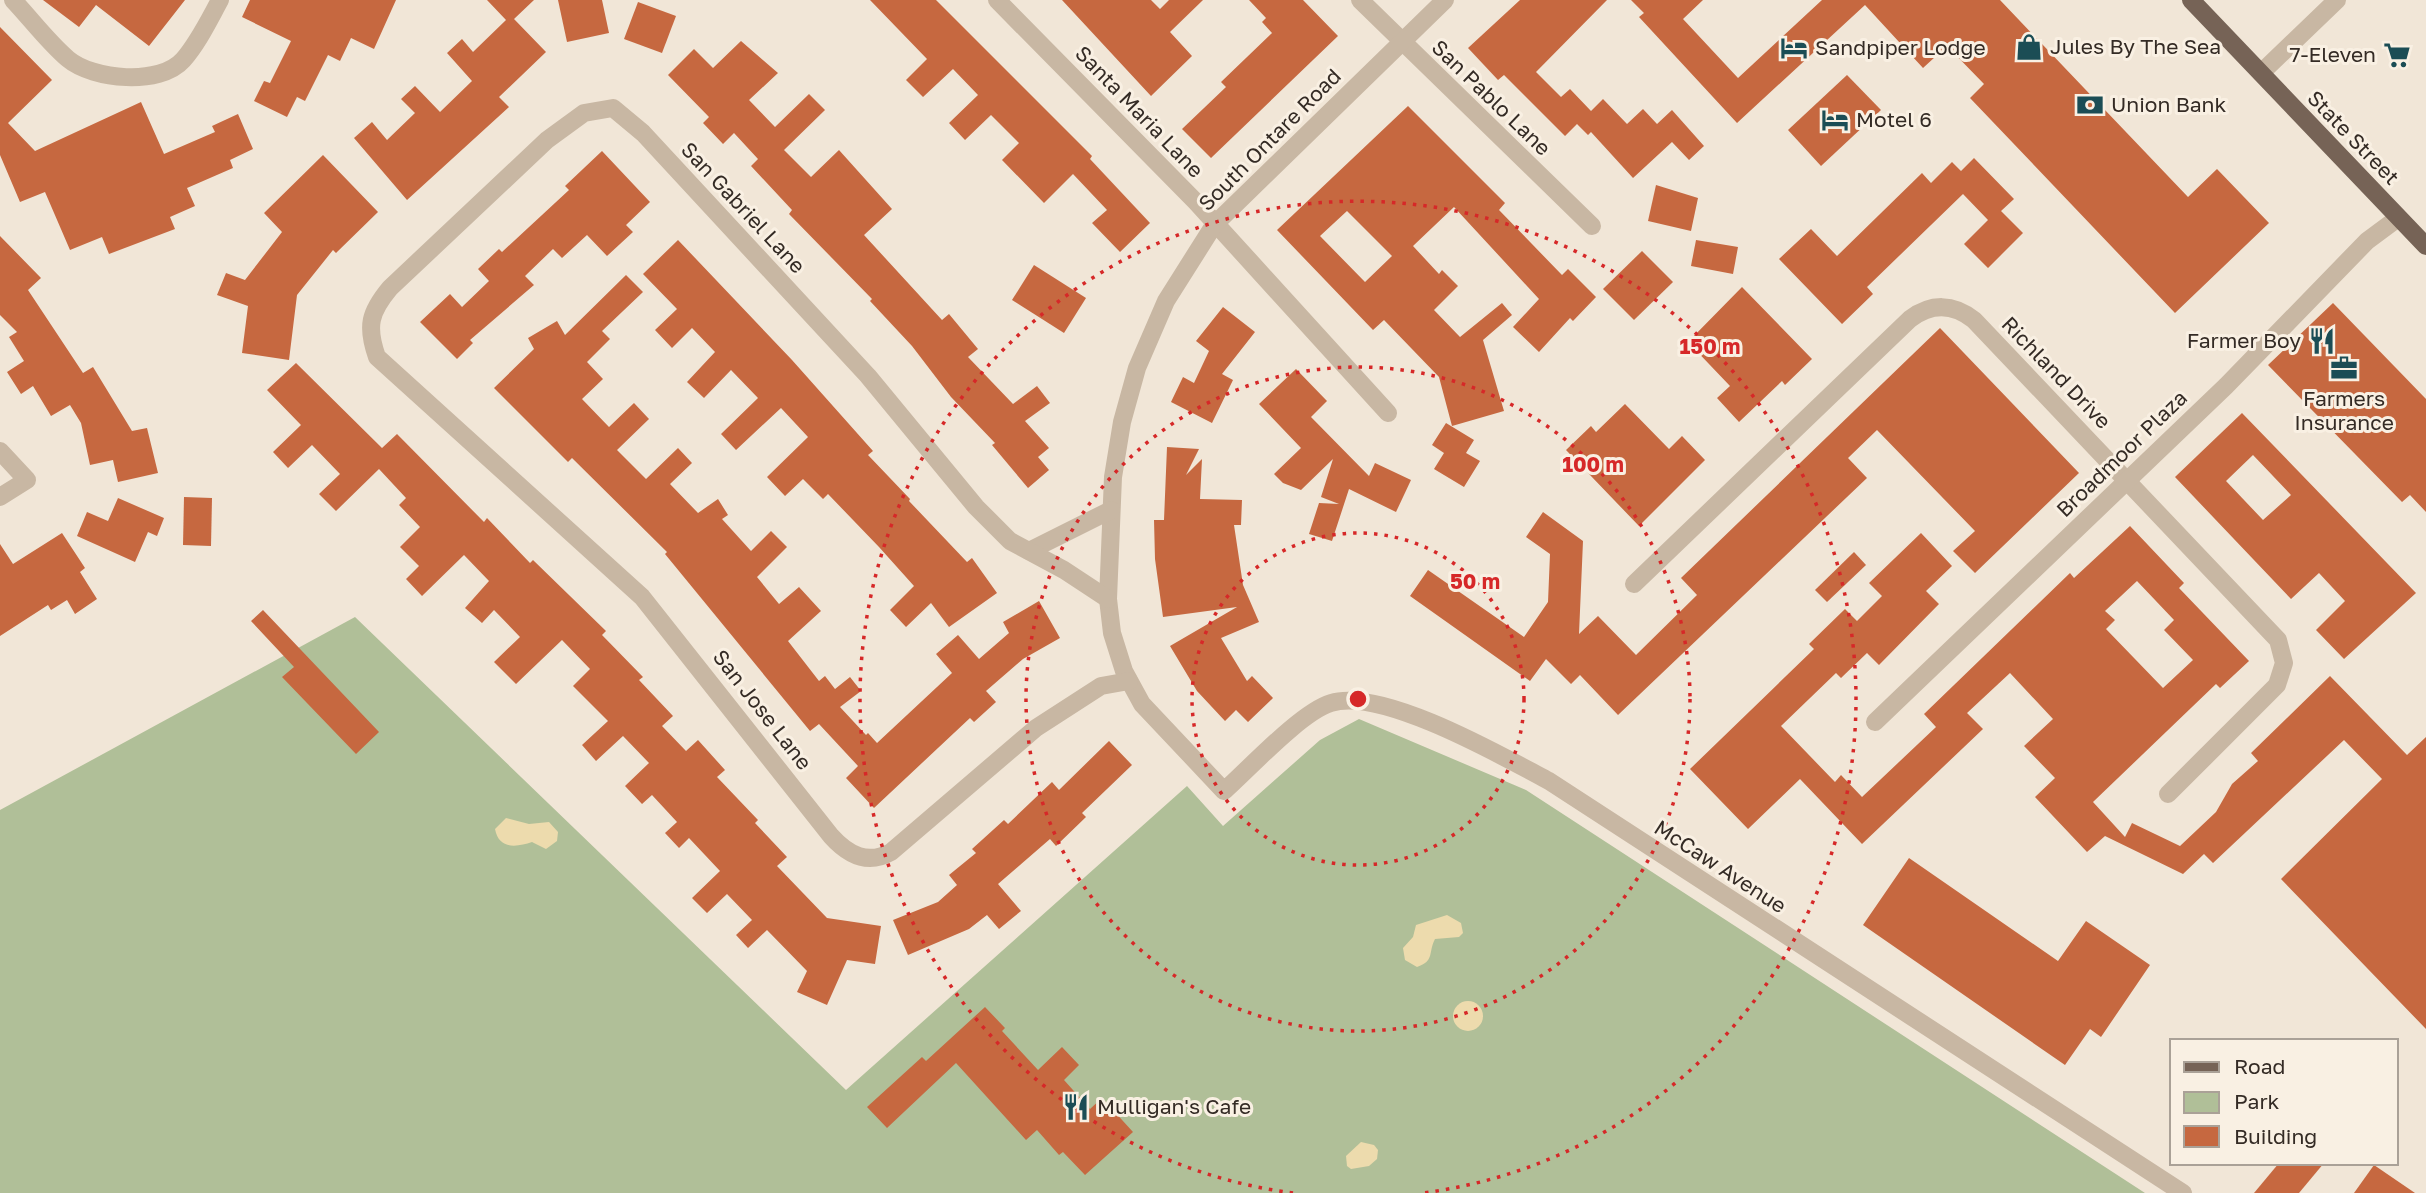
<svg xmlns="http://www.w3.org/2000/svg" width="2426" height="1193" font-family="'Golos Text',sans-serif">
  <rect width="100%" height="100%" fill="#f1e6d7"/>
  <!-- green -->
  <polygon fill="#b0bf98" points="355,617 846,1090 1187,786 1223,826 1320,740 1359,719 1526,790 2145,1193 0,1193 0,810"/>
  <!-- sand -->
  <g fill="#eddbad">
    <path d="M506 818 529 824 549 822 558 832 557 841 546 849 532 842C517 847 499 850 495 829Z"/>
    <path d="M1447 915 1461 923 1463 933 1459 937 1435 939C1428 952 1435 961 1417 967L1405 960 1403 948 1413 937 1416 925Z"/>
    <circle cx="1468" cy="1016" r="15"/>
    <polygon points="1361,1142 1374,1145 1378,1150 1377,1159 1369,1166 1351,1169 1347,1166 1346,1156"/>
  </g>
  <!-- building -->
  <g fill="#c66840" fill-rule="evenodd">
    <polygon points="43,0 185,0 149,46 96,5 79,27"/>
    <polygon points="250,0 396,0 374,49 351,38 340,61 328,55 305,101 297,97 287,117 254,101 264,81 270,83 291,41 242,17"/>
    <polygon points="487,0 534,0 514,19 546,52 499,97 509,107 407,200 354,138 372,122 387,140 415,113 401,99 415,86 440,112 472,81 447,53 462,39 473,52 506,20"/>
    <polygon points="558,0 602,0 609,33 567,42"/>
    <polygon points="870,0 936,0 1092,156 1090,159 1150,223 1120,252 1092,223 1107,210 1073,174 1044,203 1002,160 1019,143 991,115 965,140 949,123 978,95 953,69 923,97 906,80 927,59"/>
    <polygon points="1062,0 1151,0 1160,9 1169,0 1203,0 1170,32 1192,56 1151,96"/>
    <polygon points="1249,0 1303,0 1338,36 1211,158 1182,129 1226,87 1221,82 1272,33 1262,22 1266,18"/>
    <polygon points="1520,0 1607,0 1536,72 1561,97 1570,89 1591,111 1603,99 1627,124 1643,109 1657,124 1672,110 1704,146 1689,160 1672,142 1633,178 1591,132 1588,135 1577,124 1565,136 1504,75 1498,80 1468,48"/>
    <polygon points="1631,0 1703,0 1683,19 1738,78 1822,0 2000,0 2188,197 2217,169 2269,223 2175,313 1970,98 1984,84 1947,46 1923,68 1865,5 1737,123 1639,17 1644,13"/>
    <polygon points="638,2 676,16 662,53 624,39"/>
    <polygon points="0,27 52,80 8,123 35,151 141,102 164,154 215,132 212,126 238,114 253,149 230,160 233,168 187,188 195,206 170,217 175,229 109,254 102,237 70,250 45,192 20,202 0,155"/>
    <polygon points="741,41 778,73 749,100 775,127 809,94 825,110 784,150 811,177 839,150 892,209 864,235 942,320 949,314 978,349 968,357 1013,404 1037,386 1050,403 1025,421 1049,448 1038,457 1049,470 1028,488 992,445 995,443 951,397 912,346 870,301 872,299 789,214 792,210 751,166 758,159 734,133 723,144 703,123 709,117 668,75 694,49 713,68"/>
    <polygon points="1847,75 1881,110 1821,166 1788,130"/>
    <path d="M1408 106 1505 203 1499 210 1562 275 1568 269 1596 297 1573 321 1570 318 1539 352 1513 327 1539 299 1454 207 1413 246 1439 274 1442 270 1458 286 1434 310 1460 337 1502 303 1512 315 1483 340 1504 411 1452 426 1439 377 1384 320 1373 330 1277 230ZM1347 211 1392 256 1365 282 1320 236Z"/>
    <polygon points="602,151 650,202 626,225 633,232 607,256 587,235 562,258 553,249 525,276 534,285 470,340 473,343 457,359 420,322 450,294 462,307 489,281 478,269 499,249 502,252 569,190 565,186"/>
    <polygon points="323,155 378,212 336,253 333,250 297,295 289,360 242,353 248,306 217,295 226,273 245,280 282,232 264,213"/>
    <polygon points="1974,158 2014,199 2001,211 2023,233 1988,268 1964,244 1988,220 1963,194 1867,287 1873,294 1842,324 1779,259 1811,229 1837,256 1922,173 1931,183 1952,162 1961,171"/>
    <polygon points="1656,185 1698,198 1691,231 1648,221"/>
    <polygon points="0,236 41,278 28,290 83,373 93,367 132,431 147,428 158,473 118,482 113,460 90,465 81,423 70,405 51,416 33,386 21,394 7,372 24,361 9,337 17,332 0,315"/>
    <polygon points="678,240 792,360 873,451 868,455 910,499 909,501 967,562 972,558 997,593 949,627 931,603 906,627 890,610 914,586 879,547 828,494 823,499 803,479 785,496 767,477 808,437 781,408 736,450 721,434 758,398 731,370 704,398 687,382 715,352 692,328 672,348 655,330 677,309 643,274"/>
    <polygon points="1696,240 1738,247 1733,274 1691,266"/>
    <polygon points="1642,251 1673,282 1634,320 1603,289"/>
    <polygon points="1034,265 1086,298 1064,333 1012,300"/>
    <polygon points="626,275 643,292 602,331 610,339 587,362 603,379 582,399 609,427 634,403 649,419 617,450 646,479 678,448 692,463 670,484 698,513 718,499 728,515 722,519 751,551 771,531 787,547 757,577 779,604 799,587 821,611 788,641 819,681 825,676 835,689 850,677 861,691 840,707 866,735 868,733 877,743 952,673 936,654 958,635 979,659 1009,633 1003,622 1039,601 1060,638 1023,659 986,691 996,702 974,722 970,718 874,808 846,778 858,766 819,724 810,731 665,554 667,552 572,458 568,462 494,388 534,349 528,338 557,321 565,335"/>
    <polygon points="1742,287 1812,359 1785,385 1782,381 1739,422 1717,398 1730,386 1688,342"/>
    <polygon points="2333,303 2426,399 2426,512 2410,495 2402,502 2268,365"/>
    <polygon points="1223,307 1255,332 1222,374 1233,380 1212,423 1171,402 1183,377 1194,383 1209,351 1196,341"/>
    <polygon points="1940,328 2079,473 1975,573 1953,551 1975,531 1877,430 1848,458 1867,478 1618,715 1580,675 1571,684 1546,659 1530,681 1410,596 1428,570 1524,637 1548,602 1550,554 1526,537 1543,512 1583,541 1579,634 1598,616 1636,655 1697,595 1681,578"/>
    <polygon points="296,363 382,448 397,434 484,522 487,518 530,563 533,560 606,631 602,635 643,677 639,680 673,716 662,726 686,751 698,740 725,770 717,777 758,820 755,823 787,857 777,866 827,918 881,926 875,964 847,960 827,1005 797,992 807,971 767,930 748,948 736,935 752,920 727,894 707,913 692,898 720,871 689,838 679,848 665,833 677,822 652,795 642,804 625,786 649,763 623,736 596,761 582,745 608,721 573,686 590,669 562,640 516,684 494,662 520,637 494,610 482,623 465,608 489,581 464,555 422,596 406,579 419,566 400,547 420,527 399,505 406,498 379,469 336,511 319,494 340,474 312,445 288,468 273,452 301,425 267,390"/>
    <polygon points="1296,369 1327,401 1311,417 1369,476 1375,463 1411,480 1396,512 1349,489 1332,541 1309,534 1319,503 1339,504 1321,497 1333,459 1301,490 1283,483 1274,474 1301,448 1259,404"/>
    <polygon points="1625,404 1669,449 1682,436 1705,460 1639,526 1566,450 1591,426 1596,432"/>
    <path d="M2242 413 2416 593 2344 659 2316 630 2345 601 2319 573 2291 599 2175 477ZM2253 455 2291 495 2263 520 2226 481Z"/>
    <polygon points="1446,423 1474,440 1466,453 1480,461 1464,487 1434,469 1444,453 1432,445"/>
    <polygon points="1167,447 1199,449 1186,475 1202,459 1200,499 1242,500 1241,525 1234,525 1243,585 1259,622 1221,638 1247,681 1252,676 1273,698 1248,722 1236,710 1225,721 1197,691 1170,646 1237,607 1163,617 1155,559 1154,520 1164,520"/>
    <polygon points="184,497 212,498 211,546 183,545"/>
    <polygon points="118,498 164,518 157,536 148,532 135,562 77,536 87,512 108,521"/>
    <path d="M2130 526 2184 583 2179 588 2249 661 2220 688 2216 684 2093 802 2125 837 2132 823 2180 846 2216 812 2232 784 2258 761 2251 753 2330 676 2407 755 2426 737V1029L2281 879 2382 779 2344 740 2213 863 2204 854 2183 874 2105 836 2087 852 2035 797 2055 778 2024 746 2053 719 2010 673 1967 713 1983 729 1862 844 1800 779 1748 829 1690 769 1814 649 1809 644 1845 609 1857 621 1882 596 1869 583 1921 533 1952 566 1926 591 1939 604 1879 665 1867 653 1841 678 1836 673 1781 726 1835 782 1841 775 1862 797 1936 727 1924 714 2070 573 2074 578ZM2137 581 2174 620 2164 630 2193 660 2163 688 2106 629 2115 620 2105 611Z"/>
    <polygon points="62,533 85,568 80,572 97,599 75,614 67,600 51,610 48,605 0,636 0,544 13,564"/>
    <polygon points="1854,552 1866,565 1827,602 1815,590"/>
    <polygon points="263,610 379,732 356,754 282,677 294,667 251,621"/>
    <polygon points="1109,741 1132,765 1082,813 1086,817 1056,846 1050,839 998,884 1021,911 999,929 987,915 969,929 908,955 893,920 938,902 957,885 949,875 976,853 972,849 1004,820 1008,824 1052,782 1059,790"/>
    <polygon points="1909,858 2058,961 2086,921 2150,965 2101,1037 2090,1029 2065,1065 1863,925"/>
    <polygon points="985,1007 1005,1028 1002,1031 1038,1070 1062,1047 1079,1065 1064,1080 1090,1109 1102,1098 1133,1132 1085,1175 1063,1152 1059,1155 1037,1130 1026,1140 956,1063 887,1128 867,1107 922,1057 926,1061"/>
    <polygon points="2279,1163 2324,1163 2299,1193 2254,1193"/>
    <polygon points="2374,1165 2415,1193 2354,1193"/>
  </g>
  <g fill="none" stroke-linecap="round" stroke-linejoin="round">
    <!-- street -->
    <g stroke="#c8b7a3" stroke-width="18">
      <path d="M13 0C31 19 48 42 68 59 93 80 160 86 183 60 198 43 209 20 220 0"/>
      <polyline points="997,0 1196,202 1388,413"/>
      <polyline points="1360,0 1592,226"/>
      <path d="M1445 0 1214 225 1166 301 1137 368 1122 422 1113 477 1108 599 1112 633 1124 671 1142 704 1224 791C1249 769 1301 712 1331 703 1381 687 1502 756 1549 781L2183 1193"/>
      <polyline points="2261,73 2337,0"/>
      <polyline points="0,451 27,480 0,497"/>
      <polyline points="1029,551 1111,510"/>
      <path d="M1634 584 1910 319C1931 303 1953 303 1974 320L2278 640 2284 663 2277 685 2168 794"/>
      <path d="M1108 599 1064 570 1010 541 976 507 868 376 643 133 613 108 584 113 547 140 390 288C370 312 366 326 377 357L642 597 831 836C848 855 868 865 891 852L1036 728 1101 686 1129 681"/>
      <polyline points="1875,722 2226,386 2367,241 2398,218"/>
    </g>
    <!-- primary -->
    <polyline stroke="#766356" stroke-width="18" points="2191,0 2426,246"/>
  </g>
  <!-- distance rings -->
  <g fill="none" stroke="#d62828" stroke-width="3.5" stroke-dasharray="3.5 7">
    <circle cx="1358" cy="699" r="166"/>
    <circle cx="1358" cy="699" r="332"/>
    <path d="M1293 1193A498 498 0 1 1 1423 1193"/>
  </g>
  <!-- icons -->
  <defs>
    <symbol id="shop-bare" viewBox="-9 -9 18 18"><path d="M-5-2.5h2.3a2.7 3.5 0 0 1 5.4 0H5L5.5 6h-11ZM-1.5-2.5h3a1.5 2.3 0 0 0-3 0Z" fill="#1b4d55" stroke="#f9f0e3" stroke-width="2.5" paint-order="stroke"/></symbol>
    <symbol id="hotel-bare" viewBox="-9 -9 18 18"><path d="M-6-4.5h1.5V1H6V5H4.5V3h-9V5H-6ZM-4 0a1.8 1.8 0 1 1 3.6 0ZM.5 0V-2.5h3Q6-2.5 6 0Z" fill="#1b4d55" stroke="#f9f0e3" stroke-width="2.5" paint-order="stroke"/></symbol>
    <symbol id="supermarket-bare" viewBox="-9 -9 18 18"><path d="M-6-5.5h2.5l.6 2H6L4.5 2H-2.5L-4.4-4H-6ZM-1.5 3.2a1.3 1.3 0 1 0 .1 0ZM3 3.2a1.3 1.3 0 1 0 .1 0Z" fill="#1b4d55" stroke="#f9f0e3" stroke-width="2.5" paint-order="stroke"/></symbol>
    <symbol id="bank-bare" viewBox="-9 -9 18 18"><path d="M-6-4H6V4H-6ZM0-2.3a2.3 2.3 0 1 0 0 4.6a2.3 2.3 0 1 0 0-4.6Z" fill="#1b4d55" stroke="#f9f0e3" stroke-width="2.5" paint-order="stroke"/></symbol>
    <symbol id="restaurant-bare" viewBox="-9 -9 18 18"><path d="M-5-6h1v4h1v-4h1v4h1v-4h1v5L-1.5 .5V6h-2V.5L-5-1ZM5-6V6H3V1.5H1.5Q1.5-4 5-6Z" fill="#1b4d55" stroke="#f9f0e3" stroke-width="2.5" paint-order="stroke"/></symbol>
    <symbol id="office-bare" viewBox="-9 -9 18 18"><path d="M-6-3h4V-5.5h4V-3h4V5H-6ZM-1-4.5V-3h2v-1.5ZM-6 0V1H6V0Z" fill="#1b4d55" stroke="#f9f0e3" stroke-width="2.5" paint-order="stroke"/></symbol>
  </defs>
  <g fill-rule="evenodd">
    <use href="#shop-bare" x="2010" y="28" width="38" height="38"/>
    <use href="#hotel-bare" x="1775" y="29" width="38" height="38"/>
    <use href="#supermarket-bare" x="2378" y="36" width="38" height="38"/>
    <use href="#bank-bare" x="2071" y="86" width="38" height="38"/>
    <use href="#hotel-bare" x="1816" y="101" width="38" height="38"/>
    <use href="#restaurant-bare" x="2303" y="322" width="38" height="38"/>
    <use href="#office-bare" x="2325" y="349" width="38" height="38"/>
    <use href="#restaurant-bare" x="1057" y="1088" width="38" height="38"/>
  </g>
  <g text-anchor="middle" stroke-width="6" stroke-linejoin="round" paint-order="stroke">
    <!-- poi labels -->
    <g font-size="21" fill="#342b25" stroke="#f9f0e3" text-anchor="start">
      <text x="2050" y="54">Jules By The Sea</text>
      <text x="1815" y="55">Sandpiper Lodge</text>
      <text x="2376" y="62" text-anchor="end">7-Eleven</text>
      <text x="2111" y="112">Union Bank</text>
      <text x="1856" y="127">Motel 6</text>
      <text x="2301" y="348" text-anchor="end">Farmer Boy</text>
      <text x="2344" y="406" text-anchor="middle">Farmers<tspan x="2344" dy="24">Insurance</tspan></text>
      <text x="1097" y="1114">Mulligan's Cafe</text>
    </g>
    <!-- street labels -->
    <g font-size="21" fill="#342b25" stroke="#f9f0e3">
      <text transform="translate(1491 98) rotate(44)" y="7">San Pablo Lane</text>
      <text transform="translate(1139 112) rotate(46)" y="7">Santa Maria Lane</text>
      <text transform="translate(2353 138) rotate(46)" y="7">State Street</text>
      <text transform="translate(1270 140) rotate(-45)" y="7">South Ontare Road</text>
      <text transform="translate(743 208) rotate(47)" y="7">San Gabriel Lane</text>
      <text transform="translate(2056 373) rotate(46)" y="7">Richland Drive</text>
      <text transform="translate(2122 454) rotate(-44)" y="7">Broadmoor Plaza</text>
      <text transform="translate(762 710) rotate(52)" y="7">San Jose Lane</text>
      <text transform="translate(1720 867) rotate(33)" y="7">McCaw Avenue</text>
    </g>
  </g>
  <circle cx="1358" cy="699" r="10" fill="#d62828" stroke="#f9f0e3" stroke-width="3.5"/>
  <g font-size="21" text-anchor="middle" font-weight="bold" fill="#d62828" stroke="#f9f0e3" stroke-width="6" stroke-linejoin="round" paint-order="stroke">
    <text x="1710" y="354">150 m</text>
    <text x="1593" y="472">100 m</text>
    <text x="1475" y="589">50 m</text>
  </g>
  <!-- legend -->
  <rect x="2170" y="1039" width="228" height="126" fill="#f9f0e3" stroke="#aaa197" stroke-width="2"/>
  <rect x="2184" y="1062" width="35" height="10" fill="#766356" stroke="#aaa197" stroke-width="2"/>
  <text x="2234" y="1074" font-size="21" fill="#342b25">Road</text>
  <rect x="2184" y="1092" width="35" height="21" fill="#b0bf98" stroke="#aaa197" stroke-width="2"/>
  <text x="2234" y="1109" font-size="21" fill="#342b25">Park</text>
  <rect x="2184" y="1126" width="35" height="21" fill="#c66840" stroke="#aaa197" stroke-width="2"/>
  <text x="2234" y="1144" font-size="21" fill="#342b25">Building</text>
</svg>
